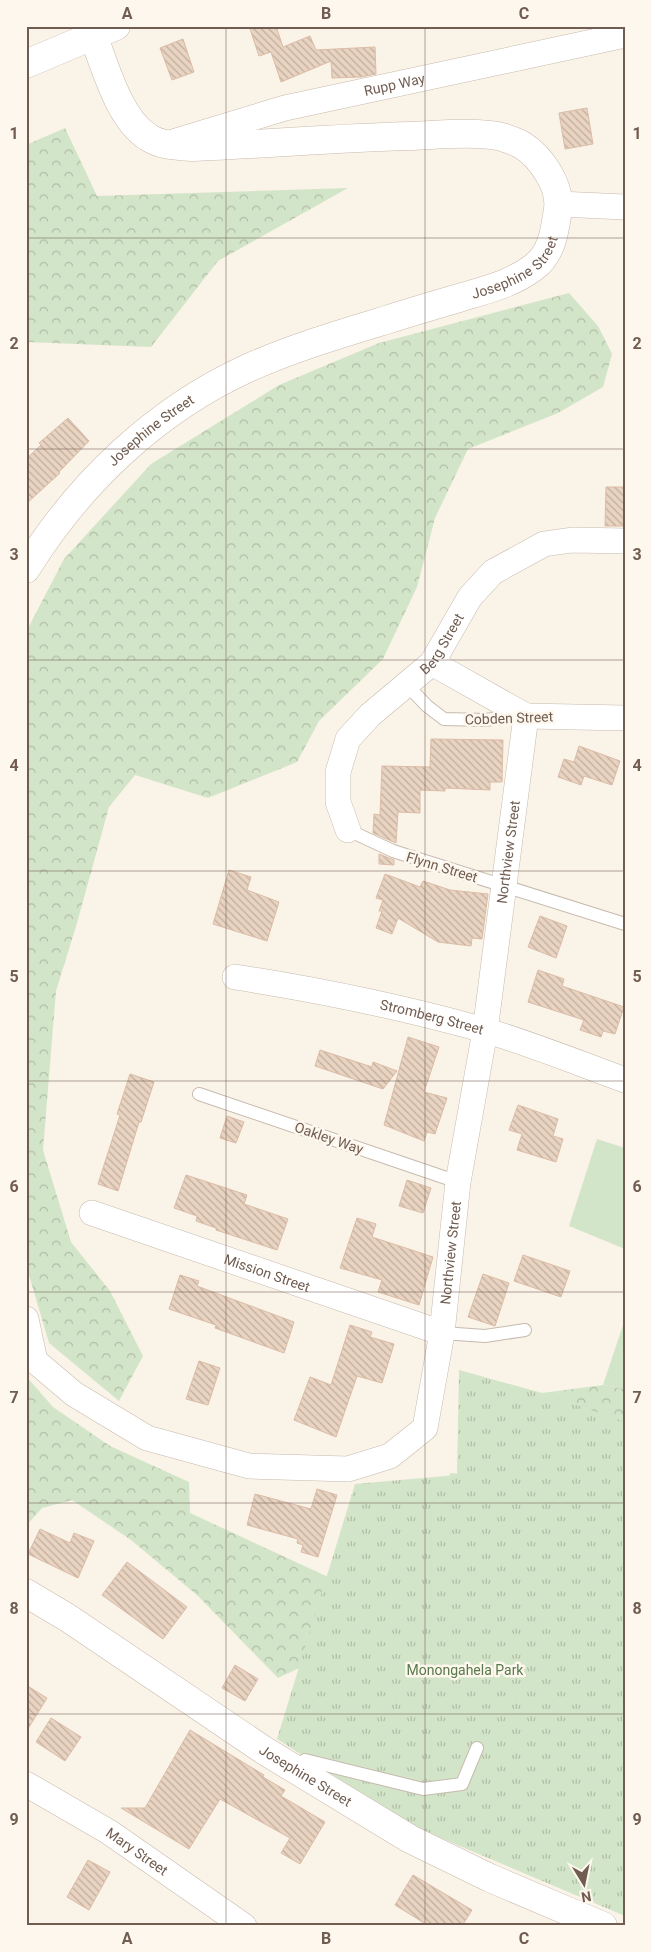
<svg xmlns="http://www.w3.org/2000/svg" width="651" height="1952" font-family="Roboto,sans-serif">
  <defs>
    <pattern id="forest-crowns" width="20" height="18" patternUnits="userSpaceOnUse" patternTransform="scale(1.25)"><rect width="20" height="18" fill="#d3e5c8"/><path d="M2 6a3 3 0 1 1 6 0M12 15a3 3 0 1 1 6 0" fill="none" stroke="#b0bda5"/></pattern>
    <pattern id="park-tufts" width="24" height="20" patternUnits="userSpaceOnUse" patternTransform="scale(1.25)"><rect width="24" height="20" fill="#d3e5c8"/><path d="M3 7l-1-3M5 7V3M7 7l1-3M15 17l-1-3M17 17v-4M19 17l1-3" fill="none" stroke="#b0bda5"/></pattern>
    <pattern id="building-back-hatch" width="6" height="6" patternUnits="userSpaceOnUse" patternTransform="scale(1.25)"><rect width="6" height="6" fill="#e9d3c1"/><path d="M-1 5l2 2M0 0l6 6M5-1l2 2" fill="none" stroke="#c1ae9f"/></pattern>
  </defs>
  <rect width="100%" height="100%" fill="#faf3e8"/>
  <!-- grass -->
  <g fill="#d3e5c8">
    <polygon points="597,1139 625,1148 625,1249 569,1226"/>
    <polygon points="625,1319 625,1389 603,1385"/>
  </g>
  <!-- forest -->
  <g fill="url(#forest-crowns)">
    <polygon points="65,128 97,196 348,188 218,261 151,347 26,342 26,145"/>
    <polygon points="569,293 598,326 612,354 603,387 558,413 468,449 435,518 417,587 383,659 319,721 297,762 208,798 135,775 109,807 77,923 56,991 43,1150 71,1242 110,1291 143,1356 119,1401 49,1343 26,1265 26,632 64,559 151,464 279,385 379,343"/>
    <polygon points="26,1376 53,1407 110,1446 189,1482 190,1513 326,1576 432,1553 450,1473 530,1478 542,1393 603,1385 625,1389 625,1668 306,1665 278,1678 197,1595 131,1540 72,1500 42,1508 26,1526"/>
  </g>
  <!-- park -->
  <polygon fill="url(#park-tufts)" points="459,1370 542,1393 625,1422 625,1916 410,1825 277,1739 355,1484 457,1475"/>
  <!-- building -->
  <g fill="url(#building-back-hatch)" stroke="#dcbca6">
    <polygon points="249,26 276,26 283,47 310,36 316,50 375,47 376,74 361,77 332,78 331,61 281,82 271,52 259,56"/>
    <polygon points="183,39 194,72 172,80 160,48"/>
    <polygon points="587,108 593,144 565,149 559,113"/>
    <polygon points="68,418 89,441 59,472 60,473 26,504 26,459 41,445 39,443"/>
    <polygon points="606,487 624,487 623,526 605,526"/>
    <polygon points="431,739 503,740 502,782 490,782 490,790 445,788 445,791 420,790 420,813 398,812 396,843 373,833 374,814 380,815 382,766 430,767"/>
    <polygon points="579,746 620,761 612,785 584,776 581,785 558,777 564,759 574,762"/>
    <polygon points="379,854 394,860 394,865 379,864"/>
    <polygon points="229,870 251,877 247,890 279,902 267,941 213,924"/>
    <polygon points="385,874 420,887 423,881 450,890 488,894 482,939 472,938 471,946 438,942 398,918 392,934 376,928 382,911 379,911 383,900 376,898"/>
    <polygon points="540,916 567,926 556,958 528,947"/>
    <polygon points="538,970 564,979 562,986 624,1007 615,1034 603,1031 601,1037 580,1030 584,1020 528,1002"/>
    <polygon points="408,1037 439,1047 424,1092 447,1098 435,1134 427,1132 424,1141 384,1125"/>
    <polygon points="320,1050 372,1067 373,1062 397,1071 383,1089 315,1066"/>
    <polygon points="130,1074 154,1082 141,1122 139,1122 118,1191 98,1184 120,1115 117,1114"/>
    <polygon points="518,1105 558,1119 553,1136 563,1139 556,1162 517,1150 522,1134 509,1130"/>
    <polygon points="227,1116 244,1122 236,1143 220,1138"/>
    <polygon points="186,1175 247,1195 244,1204 288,1219 277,1250 216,1230 216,1228 196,1221 197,1216 174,1208"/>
    <polygon points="407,1180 431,1188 423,1213 399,1206"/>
    <polygon points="357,1218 376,1224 372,1237 433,1257 419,1305 378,1292 382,1280 340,1268"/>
    <polygon points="523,1255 570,1271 561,1297 514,1281"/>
    <polygon points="483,1274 509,1283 495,1326 468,1317"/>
    <polygon points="180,1275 199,1281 197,1286 294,1322 284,1353 215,1328 216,1325 169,1309"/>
    <polygon points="350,1325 372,1332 370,1337 394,1344 382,1383 357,1376 336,1437 294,1420 310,1377 331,1385"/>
    <polygon points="199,1361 220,1368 208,1405 186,1399"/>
    <polygon points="317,1489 337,1495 318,1557 301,1552 303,1545 297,1543 298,1539 247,1525 255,1494 311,1509"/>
    <polygon points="40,1529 70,1543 74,1533 94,1541 78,1578 28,1554"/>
    <polygon points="127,1562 187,1607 163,1639 102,1595"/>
    <polygon points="235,1665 258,1679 245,1701 222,1688"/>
    <polygon points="26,1685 47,1698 26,1732"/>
    <polygon points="51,1718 81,1737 65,1761 36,1742"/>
    <polygon points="190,1730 264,1775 263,1777 285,1790 281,1796 325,1822 300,1864 281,1853 290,1838 220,1799 189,1849 121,1808 145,1808"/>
    <polygon points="88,1860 110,1872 89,1910 67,1897"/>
    <polygon points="413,1875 472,1910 462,1926 429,1926 395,1905"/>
  </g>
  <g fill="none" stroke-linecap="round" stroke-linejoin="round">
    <defs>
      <g id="lane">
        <polyline points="406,684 427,706 444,719 484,720 521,716"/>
        <polyline points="348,830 393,851 625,924"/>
        <polyline points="199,1094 458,1182"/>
        <polyline points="442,1333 485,1336 525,1330"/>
        <polyline points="305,1760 423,1789 462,1784 477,1748"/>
      </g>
      <g id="street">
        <path id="s1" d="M173 142 285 108 625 35"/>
        <polyline points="559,204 625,207"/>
        <polyline points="526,716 625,718"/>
        <path id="s2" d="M348 830 338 802V772L348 739 370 715 432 663 470 597 493 572 544 544 572 540 625 541"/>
        <path id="s3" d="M235 977C319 990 402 1007 484 1030 532 1044 578 1063 625 1080"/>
        <path id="s4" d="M92 1213 442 1333"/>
        <path id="s5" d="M26 1319 35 1361 74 1394 147 1438 249 1466 348 1469 390 1456 425 1428 442 1333 458 1182 485 1031 526 716 432 663"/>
        <path id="s6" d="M26 1784 109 1832 244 1926"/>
      </g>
      <g id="secondary">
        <polyline points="26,64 116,26"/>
        <path id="s7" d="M26 569C79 483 156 410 248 368 293 348 340 334 386 320 411 312 435 305 459 298 485 290 512 284 534 267 552 254 555 230 558 209 561 186 541 157 522 145 517 142 508 139 502 137 478 131 436 135 410 136 338 138 266 144 193 147 178 146 161 146 148 137 119 119 105 66 93 35"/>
        <path id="s8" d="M26 1593 68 1618 265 1751 410 1839 490 1878 603 1926"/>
      </g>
    </defs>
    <!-- lane casing -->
    <use href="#lane" stroke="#c7baae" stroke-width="14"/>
    <!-- street casing -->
    <use href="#street" stroke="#c7baae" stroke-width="26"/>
    <!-- secondary casing -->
    <use href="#secondary" stroke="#cabaac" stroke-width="29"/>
    <!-- lane -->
    <use href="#lane" stroke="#fff" stroke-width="12"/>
    <!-- street -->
    <use href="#street" stroke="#fff" stroke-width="25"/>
    <!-- secondary -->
    <use href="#secondary" stroke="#fff" stroke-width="28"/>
  </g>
  <!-- grid -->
  <path fill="none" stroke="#705c50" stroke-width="1" stroke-opacity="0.55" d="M226 26V1926M425 26V1926M26 238H625M26 449H625M26 660H625M26 871H625M26 1081H625M26 1292H625M26 1503H625M26 1714H625"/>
  <g text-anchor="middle" stroke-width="5" stroke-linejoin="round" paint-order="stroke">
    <!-- street labels -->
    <g font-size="14" fill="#705c50" stroke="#fdf7ee">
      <text dy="5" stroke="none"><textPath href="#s1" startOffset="229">Rupp Way</textPath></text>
      <text dy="5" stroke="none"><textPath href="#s7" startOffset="592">Josephine Street</textPath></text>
      <text dy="5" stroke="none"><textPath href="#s7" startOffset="188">Josephine Street</textPath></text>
      <text dy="5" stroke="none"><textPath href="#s2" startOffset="229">Berg Street</textPath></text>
      <text transform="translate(509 718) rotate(-2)" y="5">Cobden Street</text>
      <text dy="5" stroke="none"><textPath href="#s5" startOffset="1055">Northview Street</textPath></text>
      <text transform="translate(442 867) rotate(17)" y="5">Flynn Street</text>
      <text dy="5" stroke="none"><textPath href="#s3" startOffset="201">Stromberg Street</textPath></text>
      <text transform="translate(329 1138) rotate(19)" y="5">Oakley Way</text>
      <text dy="5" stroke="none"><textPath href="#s5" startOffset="650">Northview Street</textPath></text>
      <text dy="5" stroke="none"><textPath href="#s4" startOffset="185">Mission Street</textPath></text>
      <text dy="5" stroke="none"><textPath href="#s8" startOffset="334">Josephine Street</textPath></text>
      <text dy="5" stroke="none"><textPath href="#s6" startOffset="130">Mary Street</textPath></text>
    </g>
    <!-- park labels -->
    <g font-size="14" fill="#587a4c" stroke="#fdf7ee">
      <text x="465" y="1675">Monongahela Park</text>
    </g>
  </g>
  <!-- border -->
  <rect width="651" height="1952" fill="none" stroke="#fdf7ee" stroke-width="55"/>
  <!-- north arrow -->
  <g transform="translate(584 1884) rotate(170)" stroke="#fdf7ee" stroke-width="4" paint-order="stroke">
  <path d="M0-4L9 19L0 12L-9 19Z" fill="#705c50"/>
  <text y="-8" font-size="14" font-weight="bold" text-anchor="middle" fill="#705c50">N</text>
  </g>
  <rect x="28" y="28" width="596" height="1896" fill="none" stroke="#705c50" stroke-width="2"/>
  <g font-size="16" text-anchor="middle" font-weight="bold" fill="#705c50">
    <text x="127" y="19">A</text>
    <text x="326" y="19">B</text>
    <text x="524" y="19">C</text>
    <text x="14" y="139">1</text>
    <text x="637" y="139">1</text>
    <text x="14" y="349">2</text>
    <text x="637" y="349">2</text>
    <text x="14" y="560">3</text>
    <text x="637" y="560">3</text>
    <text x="14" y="771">4</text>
    <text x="637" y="771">4</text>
    <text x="14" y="982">5</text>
    <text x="637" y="982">5</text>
    <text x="14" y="1192">6</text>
    <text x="637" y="1192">6</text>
    <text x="14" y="1403">7</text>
    <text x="637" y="1403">7</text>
    <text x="14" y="1614">8</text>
    <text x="637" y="1614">8</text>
    <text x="14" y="1825">9</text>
    <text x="637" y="1825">9</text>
    <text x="127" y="1944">A</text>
    <text x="326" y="1944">B</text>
    <text x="524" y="1944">C</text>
  </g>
</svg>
